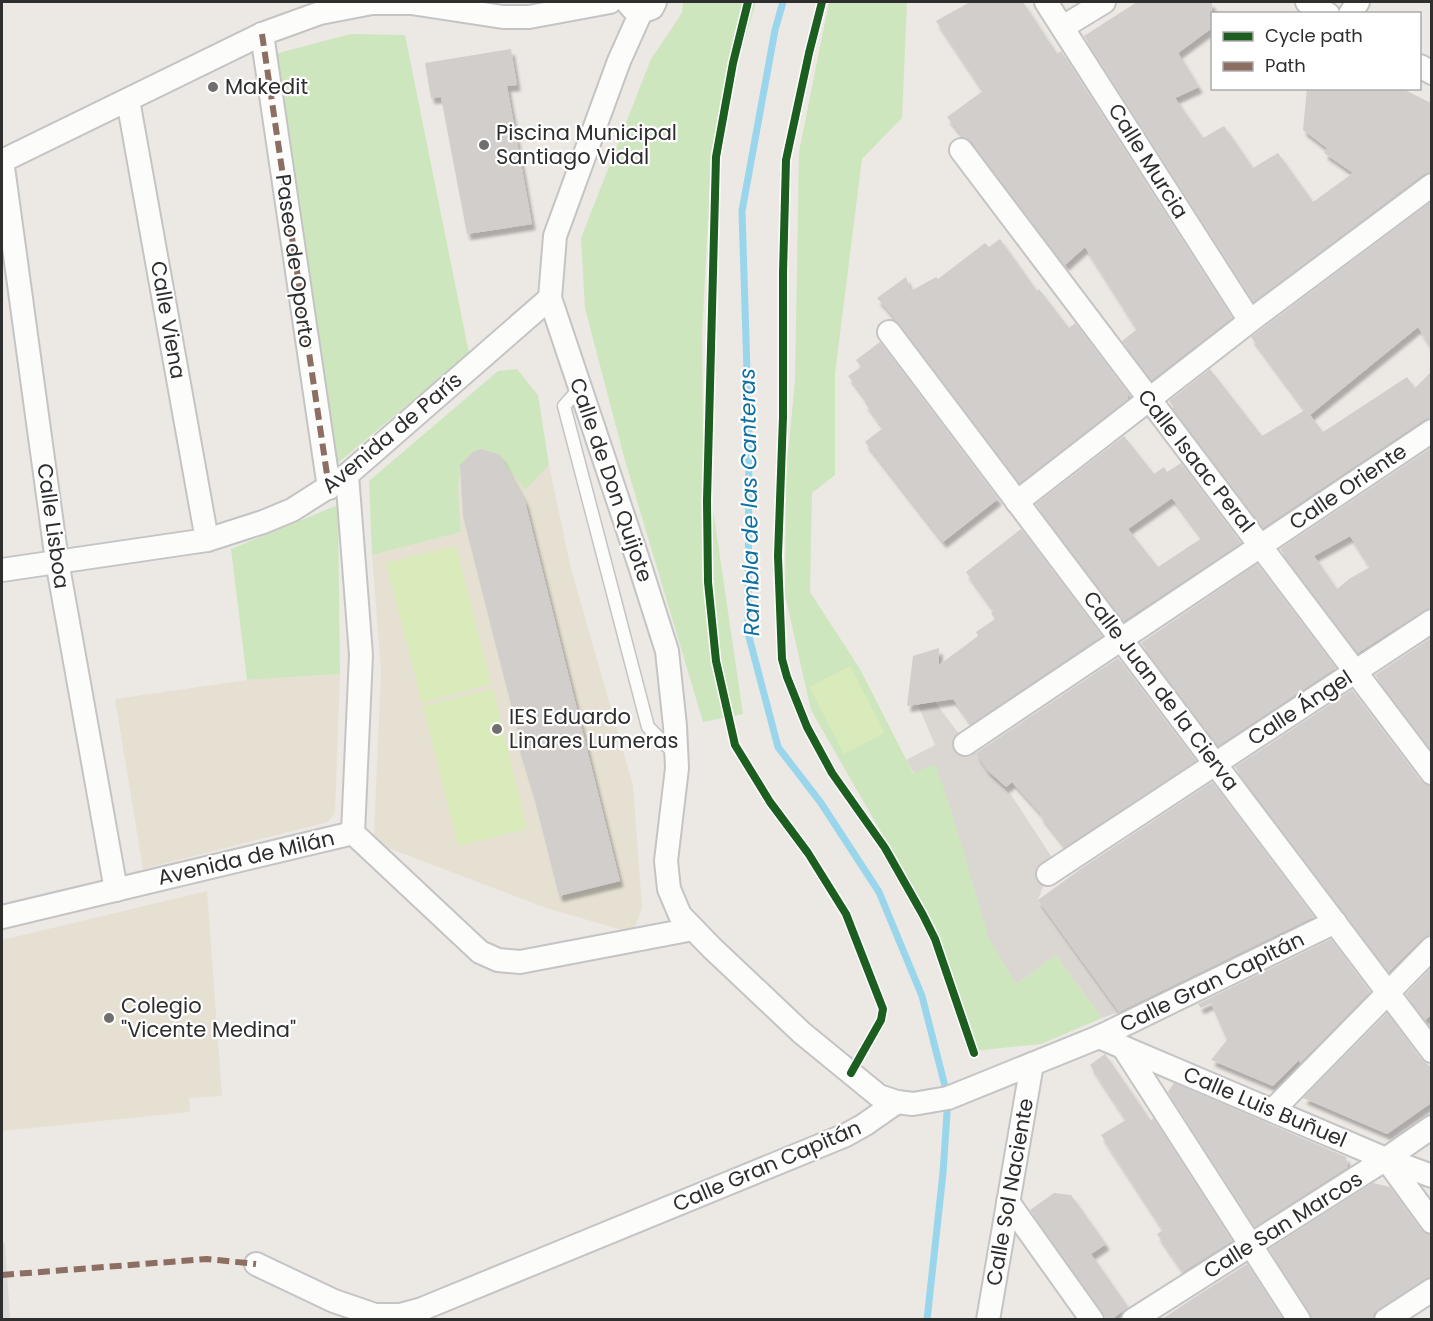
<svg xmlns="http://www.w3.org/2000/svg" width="1433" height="1321" font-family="Poppins,sans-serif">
  <defs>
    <filter id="shadow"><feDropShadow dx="3.5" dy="6" stdDeviation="1.5" flood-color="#0004"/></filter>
  </defs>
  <rect width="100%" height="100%" fill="#ece8e4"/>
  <!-- industrial -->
  <polygon fill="#dcd9db" points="5,1243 10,1319 2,1319 2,1244"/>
  <!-- education -->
  <g fill="#e6e0d3">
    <polygon points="477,451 499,458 525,490 549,465 571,569 633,785 642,907 633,933 546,908 383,846 374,835 381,670 372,555 461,532 458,490 460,465"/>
    <polygon points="340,674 335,813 328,822 143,869 115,699 247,680"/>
    <polygon points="207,891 222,1096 189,1098 190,1112 2,1131 2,940"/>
  </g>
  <!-- green -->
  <g fill="#cee6be">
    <polygon points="683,2 756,2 712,148 702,333 703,441 743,714 703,722 624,457 585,308 581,238 651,59 682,13"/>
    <polygon points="829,2 907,2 902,118 862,159 835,374 835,475 812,493 810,592 860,669 913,773 935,763 1016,984 1056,955 1102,1018 1041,1044 973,1051 936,928 811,710 785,595 786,472 795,382 799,152"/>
    <polygon points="350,34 405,35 469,353 332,468 271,55"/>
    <polygon points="517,369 538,395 549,465 525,490 499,458 476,451 460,466 458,490 461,532 372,555 369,481 498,371"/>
    <polygon points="338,505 340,674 247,680 231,549"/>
  </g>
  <!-- pitch -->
  <g fill="#d9eabb">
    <polygon points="456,546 491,684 422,703 386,563"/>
    <polygon points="850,666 885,733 844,754 809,687"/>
    <polygon points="493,689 527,829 458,846 423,706"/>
  </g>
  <!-- plaza -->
  <polygon fill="#dad6d2" points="935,702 959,734 974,749 989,772 1006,787 1053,859 1038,900 1119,1012 1102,1018 1056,955 1016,984 989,938 951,810 935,764 914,773 906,760 935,745 918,705"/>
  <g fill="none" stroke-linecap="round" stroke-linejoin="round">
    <!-- stream -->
    <polyline stroke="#99d6ec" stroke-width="7" points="783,2 775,30 742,211 749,436 748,633 778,747 821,803 879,892 922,996 948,1098 943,1173 927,1320"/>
  </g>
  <!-- building -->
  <g fill="#d1cecb" fill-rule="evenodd" filter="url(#shadow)">
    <polygon points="970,2 1023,2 1057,54 1061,51 1232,318 1152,380 1122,341 1137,329 1085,247 1065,265 972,142 963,137 947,117 983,91 936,21"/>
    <polygon points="1137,2 1212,2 1212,28 1178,53 1199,87 1175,98 1203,138 1224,126 1253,168 1278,153 1313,202 1353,173 1324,153 1327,148 1303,130 1307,88 1401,88 1431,103 1431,172 1424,174 1254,302 1084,36"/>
    <polygon points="511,49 517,85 507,86 532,224 467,234 441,97 431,98 425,63"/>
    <polygon points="1431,202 1431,348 1418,327 1310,415 1323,432 1407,377 1415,388 1431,372 1431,418 1424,420 1263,528 1169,401 1210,369 1262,436 1305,410 1251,337"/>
    <polygon points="1000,239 1037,291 1039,289 1069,328 1075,323 1128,393 1128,399 1020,483 900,324 877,298 906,277 911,291 936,277 938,279 985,243 989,247"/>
    <polygon points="880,342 998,499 943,542 865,442 883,428 865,403 867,401 848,376 861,367 856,360"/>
    <path d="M1124 436 1154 474 1164 467 1167 472 1181 463 1241 543 1124 621 1036 504ZM1172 498 1202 538 1158 567 1128 529Z"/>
    <path d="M1431 448V608L1425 610 1358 653 1280 549ZM1350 536 1370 567 1349 579 1337 589 1314 556Z"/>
    <polygon points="482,449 500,455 525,501 620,881 559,896 534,797 518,745 521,744 463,516 460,465 473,452"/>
    <polygon points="1021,529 1102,636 971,724 953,699 907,706 913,656 939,648 939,665 978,636 976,632 995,619 991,613 994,611 966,572"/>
    <polygon points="1257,564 1336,668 1218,746 1141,643"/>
    <polygon points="1431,638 1431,750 1375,675"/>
    <polygon points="1118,658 1196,761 1065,847 1040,815 1041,814 1012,782 1006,787 987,770 976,753"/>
    <polygon points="1352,690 1421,781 1431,786 1431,935 1422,939 1389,972 1235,767"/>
    <polygon points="1212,782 1314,917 1119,1012 1038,900 1082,868"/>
    <polygon points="1331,939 1370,992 1300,1063 1299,1060 1273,1086 1211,1060 1227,1040 1211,1003 1201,1008 1198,1004"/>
    <polygon points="1431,968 1431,1015 1425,1020 1406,994"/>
    <polygon points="1387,1013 1421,1059 1431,1067 1431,1103 1387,1134 1303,1098"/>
    <polygon points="1105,1054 1151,1121 1153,1118 1232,1241 1183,1272 1157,1234 1163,1230 1101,1135 1126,1120 1090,1065"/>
    <polygon points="1174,1083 1346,1157 1348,1167 1255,1227 1168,1092"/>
    <polygon points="1373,1183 1390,1187 1421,1230 1431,1235 1431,1277 1425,1279 1379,1309 1374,1313 1373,1320 1312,1320 1310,1313 1269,1249"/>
    <polygon points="1054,1193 1071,1195 1106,1244 1091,1254 1128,1307 1111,1320 1105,1320 1103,1312 1030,1210"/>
    <polygon points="1247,1264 1283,1320 1161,1320 1192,1299"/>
  </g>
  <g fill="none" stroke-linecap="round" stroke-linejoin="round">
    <defs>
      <polyline id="lane" points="580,388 564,406 648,727 676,755"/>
      <g id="street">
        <polyline points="627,2 633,9 641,12 652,8 655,2"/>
        <polyline points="1046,2 1250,321"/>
        <polyline points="1307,2 1328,14"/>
        <polyline points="641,12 619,61 555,236 550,298 639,563 667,651 675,726 677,768 666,861 669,889 680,915 712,948 802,1033 879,1096 897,1102 913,1104 948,1098 1099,1037 1335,922"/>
        <polyline points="1350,14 1358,2"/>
        <polyline points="1063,27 1104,2"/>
        <polyline points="262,34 329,488"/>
        <polyline points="1420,66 1432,73"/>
        <polyline points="128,100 207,540"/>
        <polyline points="961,150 1432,773"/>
        <polyline points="2,160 57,561 116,890"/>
        <polyline points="2,161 262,34 320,13 372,3 411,3 503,17 529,17 610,2"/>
        <polyline points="889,332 1432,1051"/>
        <polyline points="347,475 361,655 353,833"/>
        <polyline points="1017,502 1250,321 1432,185"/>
        <polyline points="2,570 207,540 263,522 292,510 347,475 550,298"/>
        <polyline points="965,744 1432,431"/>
        <polyline points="353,833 480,952 498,960 520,962 693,929"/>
        <polyline points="1048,874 1432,621"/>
        <polyline points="2,917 353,833"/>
        <polyline points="1099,1037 1386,1159 1432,1176"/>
        <polyline points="1123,1047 1299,1320"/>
        <polyline points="1273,1110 1432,948"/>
        <polyline points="1386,1159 1432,1222"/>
        <polyline points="1008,1202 1092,1320"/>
        <polyline points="256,1264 334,1301 375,1315 400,1315 422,1309 846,1135 864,1125 897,1102"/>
        <polyline points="988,1320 1032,1064"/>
        <polyline points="1133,1320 1386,1159 1432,1127"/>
        <polyline points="1386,1320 1432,1290"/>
      </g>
    </defs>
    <!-- lane casing -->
    <use href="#lane" stroke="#c5c4c5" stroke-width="15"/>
    <!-- street casing -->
    <use href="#street" stroke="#c5c4c5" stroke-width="26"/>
    <!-- lane -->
    <use href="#lane" stroke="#fcfcfb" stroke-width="12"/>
    <!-- street -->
    <use href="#street" stroke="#fcfcfb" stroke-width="22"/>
    <!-- quiet -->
    <g stroke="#8d6e63" stroke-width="6" stroke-dasharray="12 6" stroke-linecap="butt">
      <polyline points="262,34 329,488"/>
      <polyline points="2,1275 207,1259 256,1264"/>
    </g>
    <defs>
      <g id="cycleway">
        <polyline points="748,2 733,63 716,157 707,501 708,582 716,661 735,745 770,802 808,853 846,914 883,1009 881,1020 851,1073"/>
        <polyline points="822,2 809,53 786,160 783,273 783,417 778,556 782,659 787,677 807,727 832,773 885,848 923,915 935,939 974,1053"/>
      </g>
    </defs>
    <!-- cycleway casing -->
    <use href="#cycleway" stroke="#fff" stroke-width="11"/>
    <!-- cycleway -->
    <use href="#cycleway" stroke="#1b5e20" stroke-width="8"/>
  </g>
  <!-- markers -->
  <g fill="#706f6e" stroke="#fff" stroke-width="2">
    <circle cx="213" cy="87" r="6"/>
    <circle cx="484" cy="145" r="6"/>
    <circle cx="497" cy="729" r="6"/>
    <circle cx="109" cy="1018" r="6"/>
  </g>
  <g text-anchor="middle" stroke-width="4.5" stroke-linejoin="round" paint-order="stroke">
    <!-- poi labels -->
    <g font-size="21" fill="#2e2e2e" stroke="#fff" text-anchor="start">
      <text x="225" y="94">Makedit</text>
      <text x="496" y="140">Piscina Municipal<tspan x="496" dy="24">Santiago Vidal</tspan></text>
      <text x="509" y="724">IES Eduardo<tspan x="509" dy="24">Linares Lumeras</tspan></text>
      <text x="121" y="1013">Colegio<tspan x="121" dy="24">"Vicente Medina"</tspan></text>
    </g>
    <!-- street labels -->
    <g font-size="21" fill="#2e2e2e" stroke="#fff">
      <text transform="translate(1148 161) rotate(58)" y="7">Calle Murcia</text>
      <text transform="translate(295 261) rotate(82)" y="7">Paseo de Oporto</text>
      <text transform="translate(168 320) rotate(80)" y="7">Calle Viena</text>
      <text transform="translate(392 433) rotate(-40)" y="7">Avenida de París</text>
      <text transform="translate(1196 461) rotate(52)" y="7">Calle Isaac Peral</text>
      <text transform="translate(611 480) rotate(71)" y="7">Calle de Don Quijote</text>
      <text transform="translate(1348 487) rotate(-34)" y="7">Calle Oriente</text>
      <text transform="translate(53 526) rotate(82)" y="7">Calle Lisboa</text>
      <text transform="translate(1161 691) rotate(53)" y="7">Calle Juan de la Cierva</text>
      <text transform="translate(1300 708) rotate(-33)" y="7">Calle Ángel</text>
      <text transform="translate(246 858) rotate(-13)" y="7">Avenida de Milán</text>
      <text transform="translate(1212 982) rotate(-26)" y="7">Calle Gran Capitán</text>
      <text transform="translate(1265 1107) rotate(23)" y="7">Calle Luis Buñuel</text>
      <text transform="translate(767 1166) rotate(-23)" y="7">Calle Gran Capitán</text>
      <text transform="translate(1010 1192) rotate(-80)" y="7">Calle Sol Naciente</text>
      <text transform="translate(1283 1225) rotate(-32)" y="7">Calle San Marcos</text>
    </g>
    <!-- water labels -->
    <g font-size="22" font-style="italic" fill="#0d6fa3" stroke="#fff">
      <text transform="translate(749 502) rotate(-91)" y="8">Rambla de las Canteras</text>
    </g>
  </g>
  <!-- border -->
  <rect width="1433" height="1321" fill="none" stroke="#2e2e2e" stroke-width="6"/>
  <!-- legend -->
  <rect x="1211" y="12" width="210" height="78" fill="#ffffff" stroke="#ababab" stroke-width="1.5"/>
  <rect x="1223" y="32" width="30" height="9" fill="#1b5e20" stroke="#ababab" stroke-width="1.5"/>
  <text x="1265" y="42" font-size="18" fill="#2e2e2e">Cycle path</text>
  <rect x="1223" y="62" width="30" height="9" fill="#8d6e63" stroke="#ababab" stroke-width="1.5"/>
  <text x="1265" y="72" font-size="18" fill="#2e2e2e">Path</text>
</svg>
